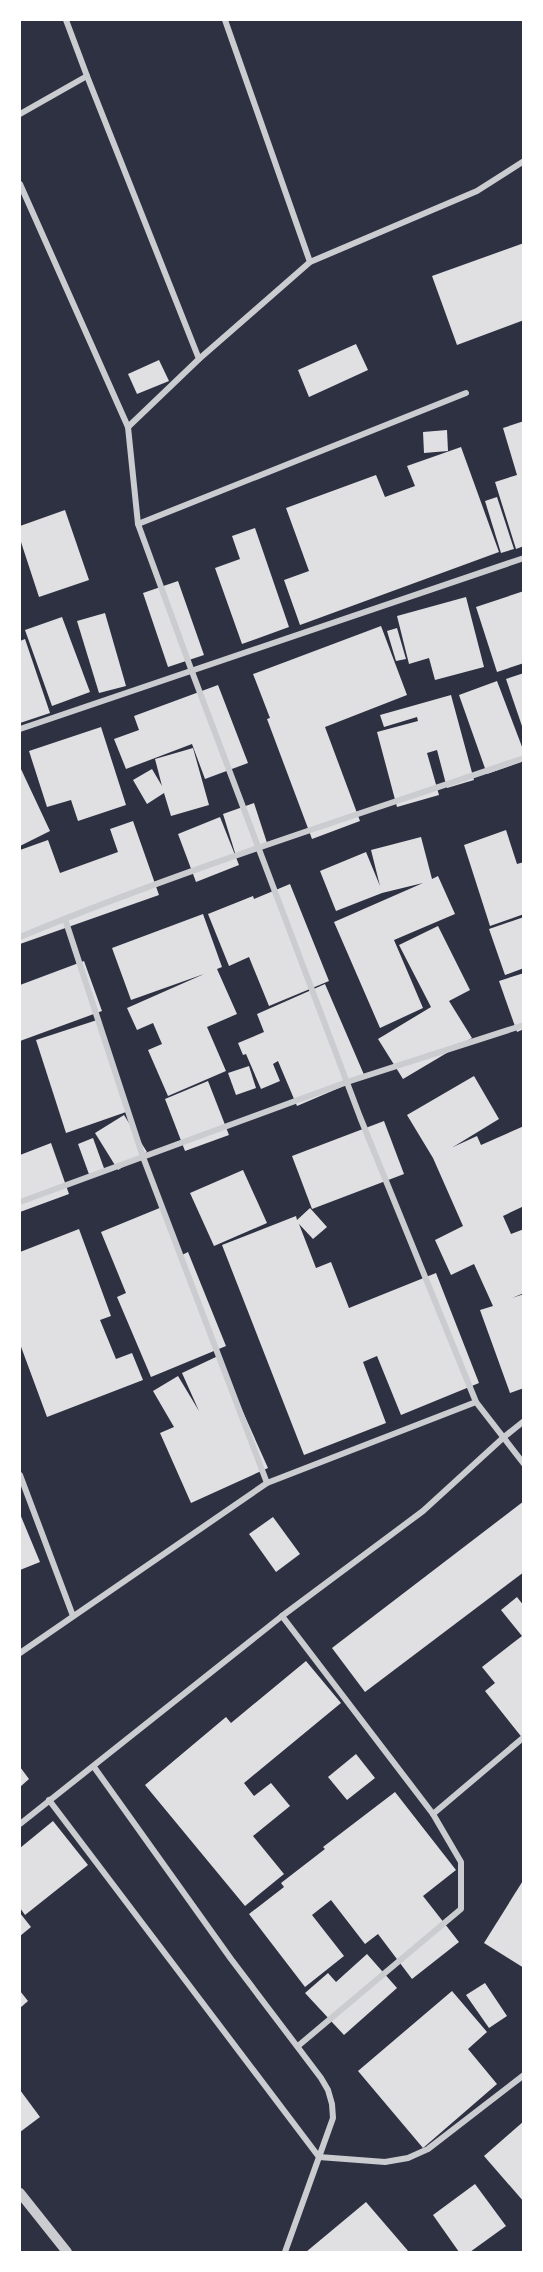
<svg xmlns="http://www.w3.org/2000/svg" width="543" height="2272" font-family="'PT Serif',serif">
  <rect width="100%" height="100%" fill="#2d3142"/>
  <!-- building -->
  <g fill="#e0e0e3">
    <polygon points="524,243 524,320 457,345 432,276"/>
    <polygon points="356,344 368,370 309,397 298,370"/>
    <polygon points="159,360 169,381 137,394 128,374"/>
    <polygon points="524,421 524,546 516,549 495,482 517,475 503,428"/>
    <polygon points="447,430 448,451 424,453 423,432"/>
    <polygon points="461,447 499,552 300,625 284,580 309,571 286,508 376,475 385,497 415,486 407,466"/>
    <polygon points="497,497 514,549 501,553 485,501"/>
    <polygon points="65,510 89,580 39,597 20,539 20,526"/>
    <polygon points="255,528 289,627 242,644 215,568 240,559 232,536"/>
    <polygon points="178,581 204,655 168,667 143,593"/>
    <polygon points="524,591 524,663 497,672 476,607"/>
    <polygon points="466,597 484,667 435,680 429,658 409,664 397,616"/>
    <polygon points="105,613 126,686 99,693 77,621"/>
    <polygon points="62,617 90,692 52,706 25,630"/>
    <polygon points="381,626 407,695 325,727 360,821 312,839 267,719 270,718 253,674"/>
    <polygon points="397,628 406,659 396,661 387,631"/>
    <polygon points="25,639 50,713 20,723 20,641"/>
    <polygon points="524,673 524,729 523,729 506,679"/>
    <polygon points="497,681 524,752 524,761 487,774 459,695"/>
    <polygon points="218,685 248,763 205,779 192,744 126,769 114,739 139,730 134,716"/>
    <polygon points="451,695 474,780 447,788 437,750 427,753 439,795 397,807 377,732 418,721 417,717 384,727 380,715"/>
    <polygon points="101,727 126,805 78,821 71,800 47,807 29,751"/>
    <polygon points="193,748 209,805 171,816 164,793 147,804 133,780 152,769 162,786 155,759"/>
    <polygon points="20,767 50,831 20,846"/>
    <polygon points="254,803 268,846 236,856 223,814"/>
    <polygon points="220,817 239,865 196,882 178,834"/>
    <polygon points="133,821 159,895 20,944 20,850 48,840 60,873 118,852 110,829"/>
    <polygon points="506,830 517,864 524,862 524,914 490,926 464,845"/>
    <polygon points="421,837 432,879 438,876 455,914 394,940 423,1008 380,1028 334,922 423,883 382,893 336,911 320,871 366,852 380,886 371,850"/>
    <polygon points="290,884 329,981 269,1006 249,957 229,966 208,914 253,896 254,899"/>
    <polygon points="203,914 222,967 217,969 237,1014 207,1027 226,1071 168,1096 148,1050 162,1044 153,1023 137,1030 127,1008 204,974 131,1000 112,948"/>
    <polygon points="524,917 524,968 505,975 489,929"/>
    <polygon points="438,926 470,990 449,1001 472,1038 403,1079 378,1039 431,1007 399,945"/>
    <polygon points="84,961 102,1011 20,1041 20,985"/>
    <polygon points="524,973 524,1029 517,1032 499,981"/>
    <polygon points="325,984 365,1077 297,1106 278,1061 273,1064 280,1081 261,1089 246,1054 243,1055 238,1043 264,1032 257,1014"/>
    <polygon points="97,1020 129,1111 66,1133 36,1040"/>
    <polygon points="249,1066 256,1088 236,1095 228,1073"/>
    <polygon points="474,1076 499,1119 453,1147 477,1136 481,1145 524,1126 524,1206 503,1216 511,1234 524,1229 524,1293 512,1298 524,1294 524,1388 510,1393 480,1310 493,1306 474,1264 451,1275 435,1240 463,1226 433,1158 407,1115"/>
    <polygon points="208,1081 229,1135 185,1151 165,1099"/>
    <polygon points="124,1115 147,1152 118,1170 95,1133"/>
    <polygon points="384,1121 404,1174 312,1209 292,1156"/>
    <polygon points="93,1138 105,1171 90,1177 78,1144"/>
    <polygon points="51,1143 69,1194 20,1212 20,1155"/>
    <polygon points="243,1170 267,1223 214,1246 190,1193"/>
    <polygon points="162,1207 182,1255 188,1252 226,1346 151,1377 117,1297 126,1293 101,1232"/>
    <polygon points="310,1208 327,1227 313,1239 299,1224 316,1268 331,1262 349,1308 436,1273 479,1383 401,1415 377,1356 363,1362 386,1423 304,1455 222,1245 296,1216 297,1220"/>
    <polygon points="79,1229 111,1316 100,1320 116,1359 132,1353 143,1380 47,1417 20,1344 20,1252"/>
    <polygon points="218,1356 268,1468 191,1503 160,1433 174,1427 153,1391 178,1376 199,1411 182,1373"/>
    <polygon points="524,1501 524,1572 365,1692 332,1648"/>
    <polygon points="20,1514 40,1562 20,1570"/>
    <polygon points="273,1517 300,1554 276,1572 249,1534"/>
    <polygon points="517,1597 524,1606 524,1740 485,1691 495,1683 482,1667 522,1636 501,1610"/>
    <polygon points="306,1661 341,1703 244,1783 254,1796 271,1783 290,1806 253,1836 284,1874 245,1906 145,1785 226,1717 231,1723"/>
    <polygon points="356,1754 375,1778 347,1800 328,1777"/>
    <polygon points="20,1767 29,1779 20,1787"/>
    <polygon points="395,1792 456,1870 423,1896 459,1942 412,1979 378,1934 365,1944 331,1900 312,1915 344,1956 305,1987 249,1914 284,1887 281,1883 325,1849 323,1847"/>
    <polygon points="53,1821 88,1865 25,1915 20,1908 20,1848"/>
    <polygon points="524,1879 524,1968 484,1943"/>
    <polygon points="20,1913 31,1927 20,1936"/>
    <polygon points="367,1954 397,1988 344,2035 305,1993 328,1973 336,1982"/>
    <polygon points="485,1983 507,2016 489,2028 466,1995"/>
    <polygon points="20,1991 28,2001 20,2008"/>
    <polygon points="452,1991 487,2032 468,2049 497,2084 423,2148 358,2071"/>
    <polygon points="20,2090 40,2117 20,2132"/>
    <polygon points="524,2121 524,2202 484,2156"/>
    <polygon points="475,2184 506,2226 470,2252 459,2252 433,2215"/>
    <polygon points="366,2202 409,2252 306,2252"/>
  </g>
  <g fill="none" stroke-linecap="round" stroke-linejoin="round">
    <!-- minor -->
    <g stroke="#caccd0" stroke-width="6">
      <polyline points="225,20 310,262"/>
      <polyline points="87,76 199,359"/>
      <polyline points="20,114 87,76 66,20"/>
      <polyline points="20,184 128,427 138,524 191,669 360,1117 476,1402 524,1464"/>
      <polyline points="128,427 199,359 310,262 477,191 524,161"/>
      <polyline points="138,524 466,393"/>
      <polyline points="20,729 524,558"/>
      <polyline points="65,919 143,1157 267,1483"/>
      <path d="M20 937C184 869 355 816 524 758"/>
      <polyline points="20,1202 347,1082 524,1025"/>
      <polyline points="20,1475 73,1616"/>
      <polyline points="282,1616 433,1814 461,1862 461,1909 298,2046"/>
      <polyline points="20,1653 267,1483 476,1402"/>
      <polyline points="94,1767 231,1959 321,2078 328,2090 332,2104 333,2118 285,2252"/>
      <polyline points="49,1800 319,2157 385,2162 408,2158 428,2149 524,2075"/>
      <polyline points="433,1814 524,1737"/>
      <polyline points="20,1824 282,1616 423,1511 504,1437 524,1421"/>
    </g>
    <!-- tertiary -->
    <polyline stroke="#caccd0" stroke-width="10" points="20,2193 67,2252"/>
  </g>
  <!-- border -->
  <rect width="543" height="2272" fill="none" stroke="#ffffff" stroke-width="42"/>
</svg>
